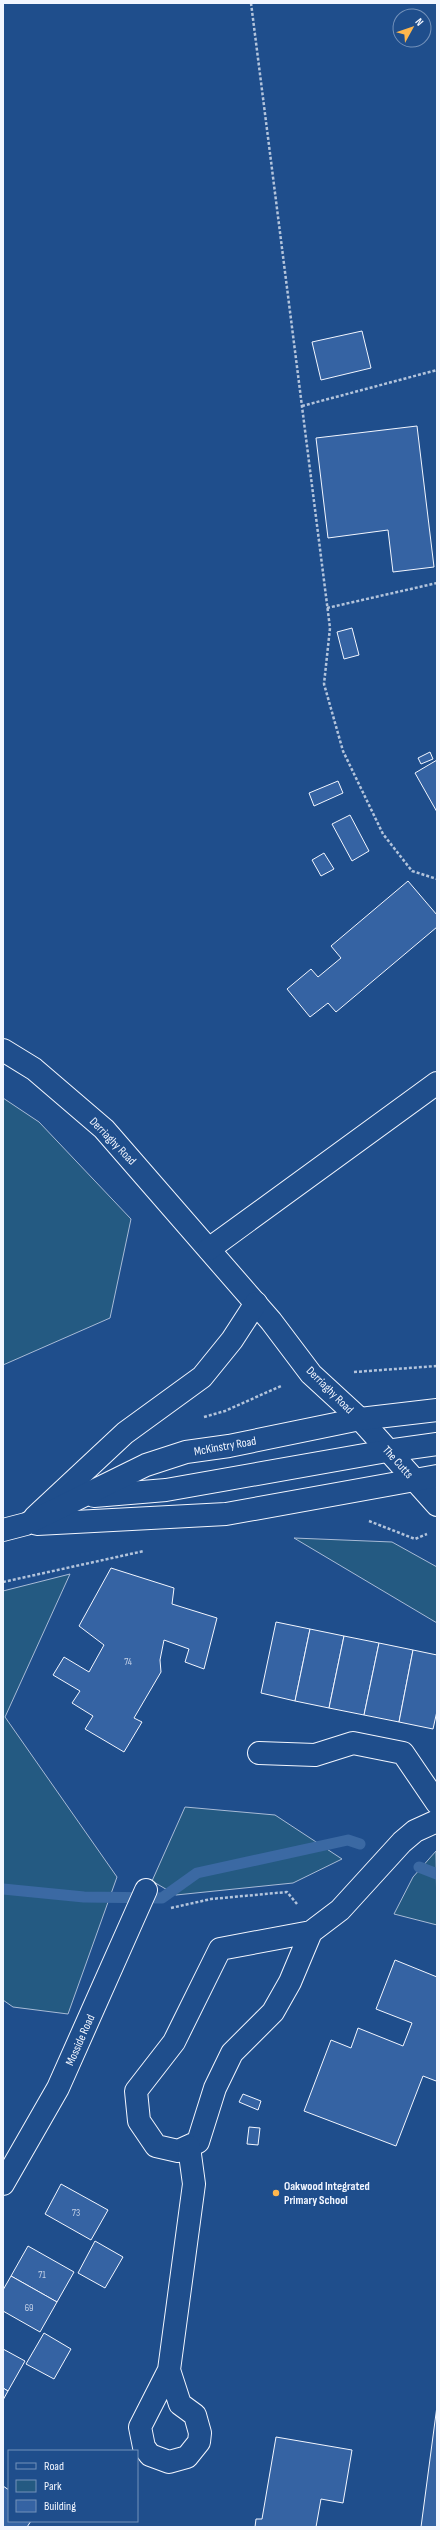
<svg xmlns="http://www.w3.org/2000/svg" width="440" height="2530" font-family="'Sofia Sans Condensed',sans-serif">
  <rect width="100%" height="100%" fill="#1f4e8c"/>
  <!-- green -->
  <g fill="#245a82" stroke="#a8bbd7">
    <polygon points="3,1098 39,1122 131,1219 110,1318 3,1365"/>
    <polygon points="294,1538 392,1542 437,1567 437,1623"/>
    <polygon points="70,1574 5,1717 117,1877 68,2014 13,2007 3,2000 3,1591"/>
    <polygon points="185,1807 275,1815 342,1859 293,1883 176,1895 152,1881"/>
    <polygon points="436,1851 437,1925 394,1914 413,1877"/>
  </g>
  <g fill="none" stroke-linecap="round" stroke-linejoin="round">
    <!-- stream -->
    <g stroke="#3b69a3" stroke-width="11">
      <polyline points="419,1867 437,1874"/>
      <polyline points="3,1889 84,1897 162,1898 197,1873 348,1840 360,1844"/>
    </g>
  </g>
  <!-- building -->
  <g fill="#3563a3" stroke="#f2f6ff">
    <polygon points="362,331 371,368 321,380 312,342"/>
    <polygon points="417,426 434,567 393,572 388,530 328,538 316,438"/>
    <polygon points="352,628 359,655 344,659 337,632"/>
    <polygon points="430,752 433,759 421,764 418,758"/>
    <polygon points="437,760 437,812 415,773"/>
    <polygon points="338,781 343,793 314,806 309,793"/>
    <polygon points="350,815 369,851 352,861 332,824"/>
    <polygon points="324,853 334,869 321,876 312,860"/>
    <polygon points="408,881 437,915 437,927 336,1012 328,1003 310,1017 287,989 311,969 318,977 341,958 331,946"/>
    <polygon points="111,1568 174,1588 172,1604 217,1618 204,1669 185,1662 189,1649 164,1640 160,1660 161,1672 134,1718 142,1722 124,1752 85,1729 93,1716 72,1703 80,1691 53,1675 64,1657 89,1672 104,1645 79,1626"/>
    <polygon points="276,1622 310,1629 295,1701 261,1693"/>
    <polygon points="310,1629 344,1636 329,1708 295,1701"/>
    <polygon points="344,1636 379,1643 364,1715 329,1708"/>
    <polygon points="379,1643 413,1650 399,1722 364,1715"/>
    <polygon points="413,1650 437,1655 437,1711 433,1729 399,1722"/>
    <polygon points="395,1960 437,1977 437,2078 436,2081 423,2076 396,2146 304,2111 331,2040 351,2048 358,2028 403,2046 412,2023 376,2009"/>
    <polygon points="243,2094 261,2101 258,2110 239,2102"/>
    <polygon points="249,2127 260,2128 258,2145 247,2144"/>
    <polygon points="61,2184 108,2210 91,2240 45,2214"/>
    <polygon points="95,2241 123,2257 105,2288 78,2273"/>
    <polygon points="28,2246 74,2272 57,2302 11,2276"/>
    <polygon points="11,2276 57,2302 40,2332 3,2311 3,2290"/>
    <polygon points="44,2333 71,2349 54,2379 26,2364"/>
    <polygon points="3,2349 25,2361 8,2391 3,2388"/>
    <polygon points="3,2388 8,2391 3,2400"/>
    <polygon points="437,2406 437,2527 421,2527"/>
    <polygon points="276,2437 352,2450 343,2503 321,2499 316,2527 255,2527 256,2519 262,2519"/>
    <polygon points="3,2486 9,2490 9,2521 31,2521 27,2527 3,2527"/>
  </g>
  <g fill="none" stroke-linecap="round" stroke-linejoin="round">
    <defs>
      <g id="minor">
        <polyline points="3,1050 34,1069 104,1129 271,1321 311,1374 360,1419 437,1505"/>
        <polyline points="209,1249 437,1083"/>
        <polyline points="35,1517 125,1433 202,1377 232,1340 256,1303"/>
        <polyline points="259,1753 315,1755 353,1743 403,1753 437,1803"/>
        <polyline points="311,1932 290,1982 273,2012 232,2053 215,2088 198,2142 178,2151 156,2146 139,2121 136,2091 174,2042 220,1949 311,1932 340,1910 402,1842 415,1831 437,1821"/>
        <polyline points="3,2184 58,2088 146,1890"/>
        <polyline points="169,2370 180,2404 195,2415 200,2433 199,2442 187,2457 169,2462 150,2455 144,2447 140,2427 169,2370 194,2184 189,2147"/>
      </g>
      <g id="highway">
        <polyline points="94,1496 166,1490 387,1451 437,1444"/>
        <polyline points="37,1524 226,1514 437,1476"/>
        <polyline points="3,1530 26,1524 146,1465 186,1452 229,1446 360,1419 437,1410"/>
      </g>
    </defs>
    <!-- minor casing -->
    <use href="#minor" stroke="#f2f6ff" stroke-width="24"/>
    <!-- highway casing -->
    <use href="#highway" stroke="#f2f6ff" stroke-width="24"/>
    <!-- path -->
    <g stroke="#b3c4dc" stroke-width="2.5" stroke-dasharray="3 2" stroke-linecap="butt">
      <polyline points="251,3 330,628 324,684 343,751 383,834 412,871 437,879"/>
      <polyline points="302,406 437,370"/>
      <polyline points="327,608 437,583"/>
      <polyline points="354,1372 437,1366"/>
      <polyline points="204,1417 225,1411 281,1386"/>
      <polyline points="369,1521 415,1539 427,1534"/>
      <polyline points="3,1582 144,1551"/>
      <polyline points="171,1908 211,1899 287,1892 297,1904"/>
    </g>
    <!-- minor -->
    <use href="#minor" stroke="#1f4e8c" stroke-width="22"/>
    <!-- highway -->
    <use href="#highway" stroke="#1f4e8c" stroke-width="22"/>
  </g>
  <!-- markers -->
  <circle fill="#ffb74d" stroke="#1f4e8c" stroke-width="1.5" cx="276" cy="2193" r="4"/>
  <g text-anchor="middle" stroke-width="3" stroke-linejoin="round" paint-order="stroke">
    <!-- number labels -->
    <g font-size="10" fill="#c3d1e8">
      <text x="128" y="1665">74</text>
      <text x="76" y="2216">73</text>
      <text x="42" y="2278">71</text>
      <text x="29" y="2311">69</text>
    </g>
    <!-- street labels -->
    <g font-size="12" fill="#f2f6ff" stroke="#1f4e8c">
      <text transform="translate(113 1141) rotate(46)" y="4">Derriaghy Road</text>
      <text transform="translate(330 1390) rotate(45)" y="4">Derriaghy Road</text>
      <text transform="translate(225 1446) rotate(-10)" y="4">McKinstry Road</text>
      <text transform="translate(398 1462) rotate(48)" y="4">The Cutts</text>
      <text transform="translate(80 2040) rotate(-66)" y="4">Mosside Road</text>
    </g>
    <!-- poi labels -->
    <g font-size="12" font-weight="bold" fill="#f2f6ff" stroke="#1f4e8c" text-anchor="start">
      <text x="284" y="2190">Oakwood Integrated<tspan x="284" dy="14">Primary School</tspan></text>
    </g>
  </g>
  <!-- border -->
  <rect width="440" height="2530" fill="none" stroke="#f2f6ff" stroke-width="8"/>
  <!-- legend -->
  <rect x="8" y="2450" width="130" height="72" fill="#1f4e8c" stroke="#7391ba"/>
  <rect x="16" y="2463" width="20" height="6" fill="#1f4e8c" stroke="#7391ba"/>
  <text x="44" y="2470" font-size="12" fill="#f2f6ff">Road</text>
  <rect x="16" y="2480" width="20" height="12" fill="#245a82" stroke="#7391ba"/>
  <text x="44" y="2490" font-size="12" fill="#f2f6ff">Park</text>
  <rect x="16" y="2500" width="20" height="12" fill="#3563a3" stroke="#7391ba"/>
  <text x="44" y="2510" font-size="12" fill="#f2f6ff">Building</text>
  <!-- north arrow -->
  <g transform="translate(412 28) rotate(50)"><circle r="19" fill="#1f4e8c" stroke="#7391ba"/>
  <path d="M0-3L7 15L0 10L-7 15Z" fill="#ffb74d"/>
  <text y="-6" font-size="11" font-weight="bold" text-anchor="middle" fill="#f2f6ff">N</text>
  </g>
</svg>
